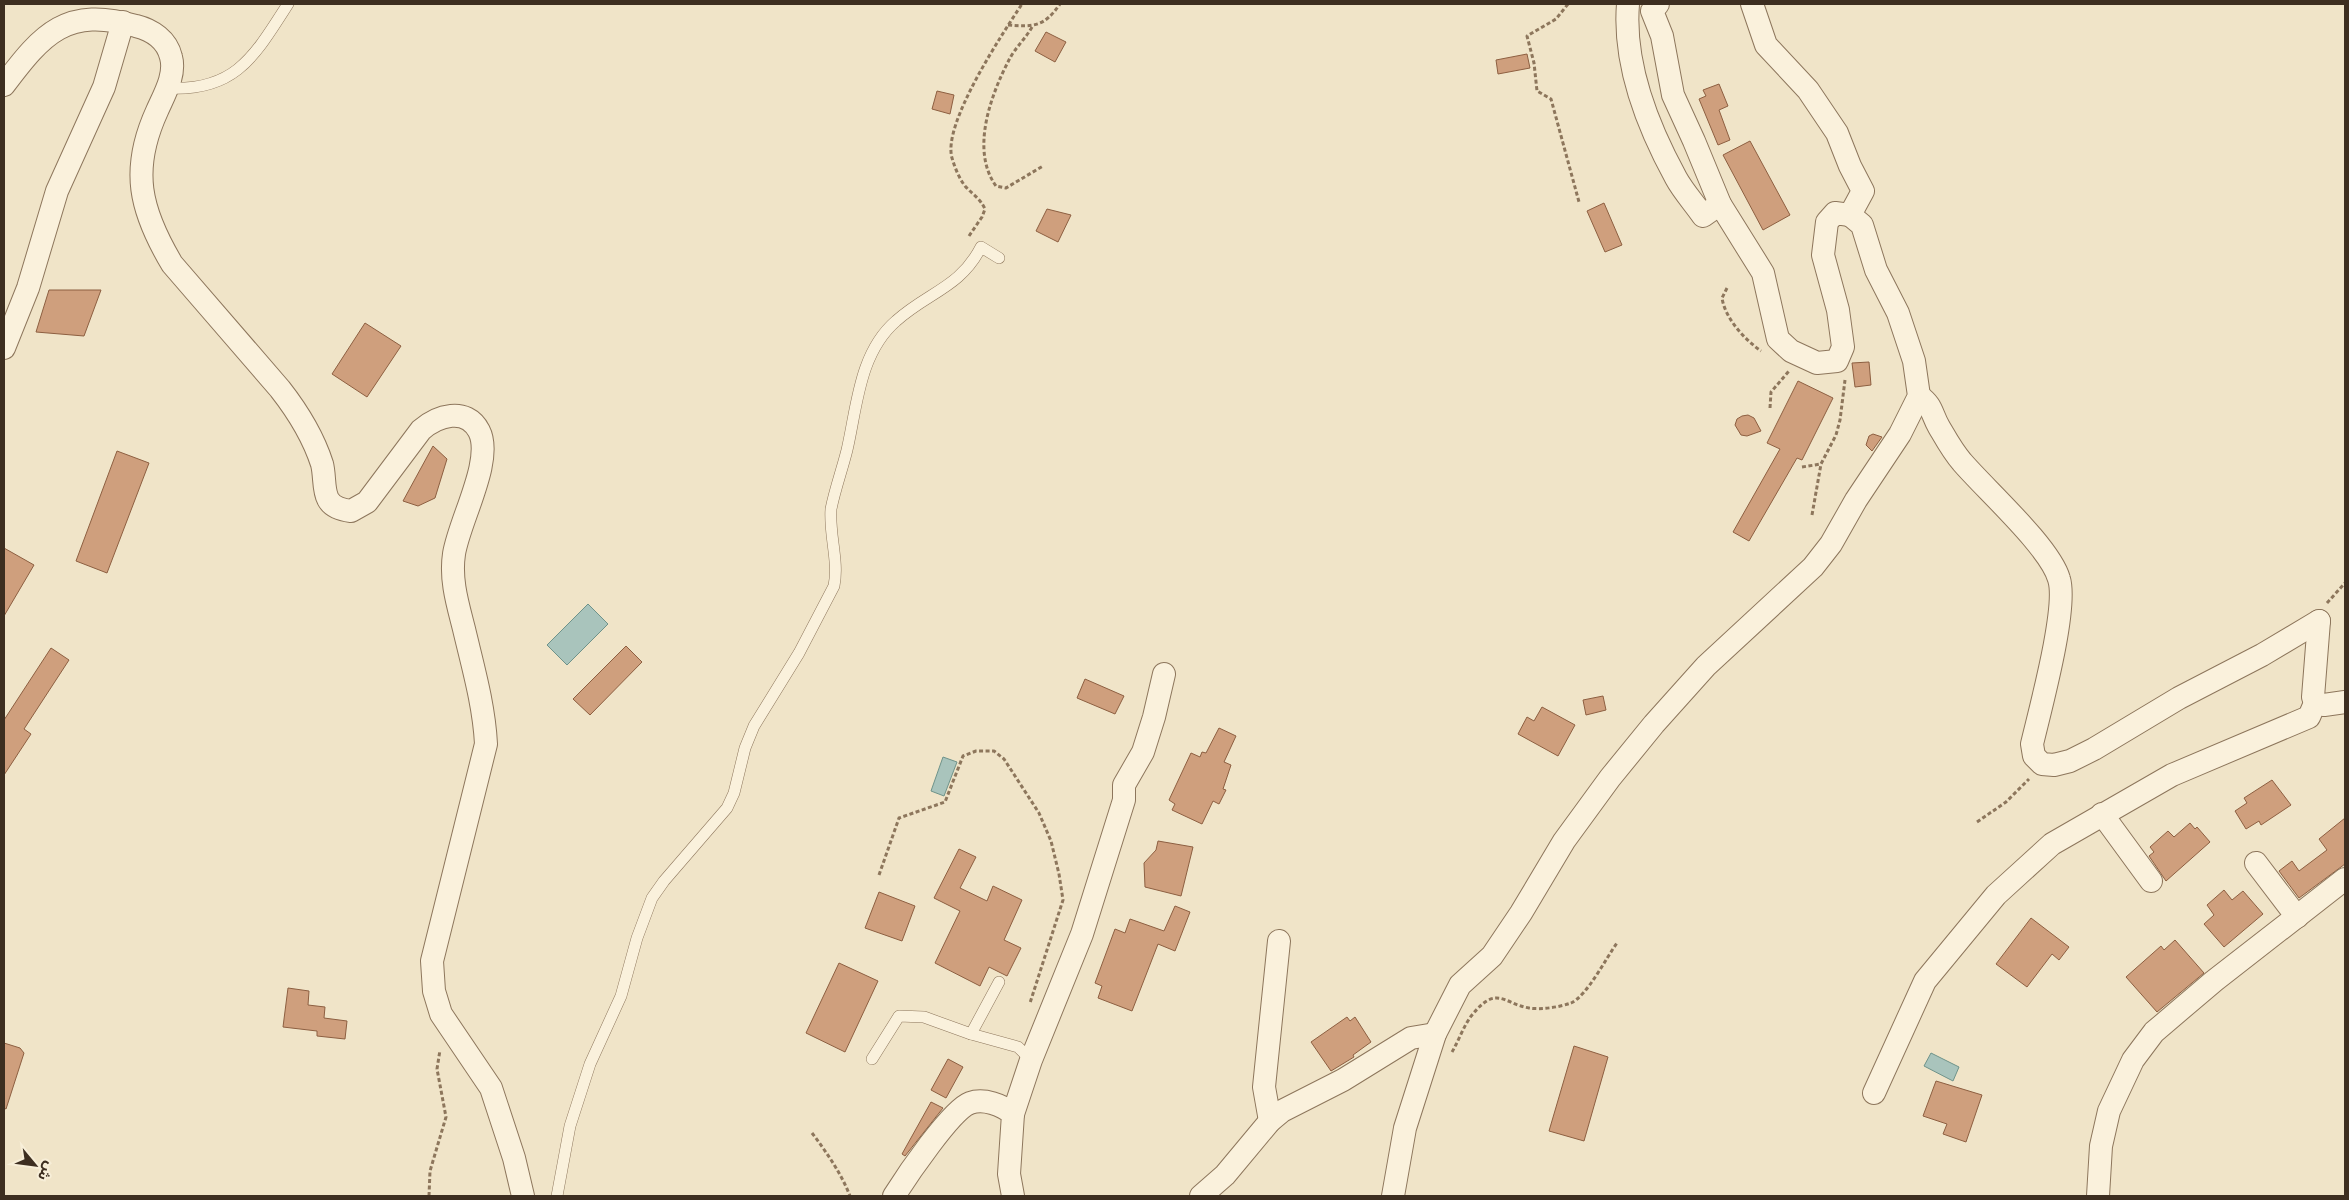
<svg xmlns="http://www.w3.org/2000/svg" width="2349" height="1200" font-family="'Noto Serif','Noto Sans Arabic',serif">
  <rect width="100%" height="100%" fill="#f0e4c8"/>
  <!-- water -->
  <g fill="#a9c4bc" stroke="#6f938a">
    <polygon points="588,604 608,624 567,665 547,645"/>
    <polygon points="943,757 957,762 944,796 931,791"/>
    <polygon points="1931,1053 1959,1067 1953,1081 1924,1066"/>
  </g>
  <!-- building -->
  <g fill="#cf9f7d" stroke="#8d5f41">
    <polygon points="1046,32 1066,42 1055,62 1035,51"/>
    <polygon points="1527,54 1530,68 1498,74 1496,60"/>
    <polygon points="1719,84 1728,106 1719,110 1730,140 1718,145 1699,99 1706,96 1703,90"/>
    <polygon points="937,91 954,95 950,114 932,109"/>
    <polygon points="1750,141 1790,215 1763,230 1723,155"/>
    <polygon points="1604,203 1622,245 1605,252 1587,211"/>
    <polygon points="1047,209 1071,215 1058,242 1036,231"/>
    <polygon points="49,290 101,290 84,336 36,332"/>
    <polygon points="365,323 401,346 367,397 332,374"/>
    <polygon points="1869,362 1871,385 1855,387 1852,363"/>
    <polygon points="1798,381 1833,398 1802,460 1797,458 1749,541 1733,532 1780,449 1767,443"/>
    <polygon points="1748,415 1754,418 1761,431 1747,436 1741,435 1735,425 1737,419 1742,416"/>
    <polygon points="1873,434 1882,437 1872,451 1866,445 1869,436"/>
    <polygon points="433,446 447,459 435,498 418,506 403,501"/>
    <polygon points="117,451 149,463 107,573 76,561"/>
    <polygon points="4,548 34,565 4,616"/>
    <polygon points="626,646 642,662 590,715 573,699"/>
    <polygon points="51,648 69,660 24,729 31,734 4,775 4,720"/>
    <polygon points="1085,679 1124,696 1115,714 1077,698"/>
    <polygon points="1603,696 1606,710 1586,715 1583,700"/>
    <polygon points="1542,707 1575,725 1558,756 1518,734 1527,717 1534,721"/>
    <polygon points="1219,728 1236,736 1224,762 1231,765 1223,789 1226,790 1219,804 1213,801 1202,824 1172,810 1175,804 1169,800 1191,753 1200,757 1202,752 1206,753"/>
    <polygon points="2272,780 2291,805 2261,825 2259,821 2246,829 2235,811 2247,803 2244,798"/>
    <polygon points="2345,818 2345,864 2299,898 2279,871 2292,861 2299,871 2327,850 2319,839"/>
    <polygon points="2190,823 2195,829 2197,827 2210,842 2166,881 2149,856 2154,852 2150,847 2168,831 2174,837"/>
    <polygon points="1158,841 1193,847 1181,896 1145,887 1144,863 1156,850"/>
    <polygon points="959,849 976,857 960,888 987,901 993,886 1022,900 1004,940 1021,948 1007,976 989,967 980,986 935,963 960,911 934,898"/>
    <polygon points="2224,890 2232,900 2243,891 2263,914 2224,947 2204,924 2214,915 2207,905"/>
    <polygon points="879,892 915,906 902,941 865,928"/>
    <polygon points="1175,906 1190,912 1175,951 1158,944 1132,1011 1098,998 1102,986 1095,983 1115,929 1125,933 1130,919 1164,931"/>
    <polygon points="2031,918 2069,947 2059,960 2052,954 2027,987 1996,964"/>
    <polygon points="2175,940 2204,973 2157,1012 2126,977 2161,946 2164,950"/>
    <polygon points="839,963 878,981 845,1052 806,1033"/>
    <polygon points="288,988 309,991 308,1005 325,1007 324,1018 347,1021 345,1039 317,1036 317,1031 283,1027"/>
    <polygon points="1347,1017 1350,1021 1355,1017 1371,1042 1353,1055 1354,1057 1331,1071 1311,1042"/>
    <polygon points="4,1043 20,1048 24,1053 6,1109 4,1108"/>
    <polygon points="1574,1046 1608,1057 1584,1141 1549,1131"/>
    <polygon points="948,1059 963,1067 946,1098 931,1090"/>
    <polygon points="1936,1081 1982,1095 1966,1142 1943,1134 1947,1124 1923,1116"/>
    <polygon points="931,1102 943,1108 905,1156 902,1154"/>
  </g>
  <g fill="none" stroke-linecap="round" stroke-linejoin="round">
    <defs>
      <g id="lane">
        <path d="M167 88C236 92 255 55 288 4"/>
        <polyline points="971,1034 999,982"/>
        <polyline points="872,1059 899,1016 924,1017 971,1034 1018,1047 1031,1060"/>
        <path d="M557 1196 570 1126 590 1064 621 996 637 938 652 898 664 881 727 808 734 793 745 748 754 726 799 653 834 586C839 561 829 535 831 509 835 489 842 470 847 450 857 407 859 353 896 321 928 292 960 288 981 247L999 258"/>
      </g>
      <g id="street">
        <path d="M1628 4C1623 64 1648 127 1676 178 1683 191 1694 203 1703 216L1720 204"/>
        <polyline points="1658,4 1652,11 1662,36 1673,95 1694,141 1720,204 1763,273 1778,339 1791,351 1817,363 1837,361 1843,347 1838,310 1823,255 1827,222 1835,213 1850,215"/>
        <path d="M4 85C43 33 67 6 136 26 152 30 167 40 171 57 176 75 164 95 157 111 130 170 140 210 172 264L280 389C298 412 313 436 322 464 325 475 323 490 328 499 332 507 343 510 351 511L367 502 421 430C437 416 466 406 479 431 494 460 459 521 454 554 450 580 458 605 464 629 473 667 484 705 486 744L432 961 434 991 441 1014 491 1088 514 1158 523 1196"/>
        <polyline points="4,348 28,288 57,191 104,87 123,22"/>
        <path d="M1919 396C1933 406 1931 413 1939 427 1946 439 1953 452 1962 462 1986 490 2050 547 2059 579 2068 608 2040 710 2032 744L2034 756 2042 764 2054 765 2070 761 2094 749 2179 698 2262 655 2319 621"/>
        <polyline points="2319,621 2313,697 2315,703 2324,705 2345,702"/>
        <polyline points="2102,814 2151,881"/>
        <polyline points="2256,863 2297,917"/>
        <polyline points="1874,1093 1925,981 1996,895 2052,844 2172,775 2309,717 2315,703"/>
        <polyline points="1013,1114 1031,1060 1082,934 1124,800 1124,785 1143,752 1154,717 1164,674"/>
        <polyline points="1270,1121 1264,1087 1279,941"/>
        <path d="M894 1196C906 1177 951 1110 970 1103 984 1098 1002 1105 1013 1114L1009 1174 1013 1196"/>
        <polyline points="1201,1196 1225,1175 1270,1121 1282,1111 1343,1080 1411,1038 1435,1034"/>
        <polyline points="1393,1196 1405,1128 1435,1034 1460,985 1492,956 1521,913 1564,841 1610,778 1654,724 1706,666 1813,567 1831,544 1856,500 1900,434 1919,396 1914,361 1898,313 1876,270 1862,225 1850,215 1863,191 1850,166 1837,133 1808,90 1766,45 1752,4"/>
        <polyline points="2098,1196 2101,1146 2109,1111 2133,1060 2154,1032 2214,981 2345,879"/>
      </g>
    </defs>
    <!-- lane casing -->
    <use href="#lane" stroke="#8d765c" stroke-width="12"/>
    <!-- street casing -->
    <use href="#street" stroke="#8d765c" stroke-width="24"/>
    <!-- path -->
    <g stroke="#8d765c" stroke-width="3" stroke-dasharray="4 2.5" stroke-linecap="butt">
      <polyline points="1568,4 1556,19 1527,36 1534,63 1537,91 1551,99 1579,202"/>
      <path d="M1008 25C1034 27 1044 27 1060 4"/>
      <path d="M1032 27C1026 38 1016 47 1010 58 991 94 970 150 996 186L1006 188 1043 166"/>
      <path d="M969 236 982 217 985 209C980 198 972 194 965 186 959 178 955 168 952 158 942 124 1003 33 1022 4"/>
      <path d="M1727 288 1722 298C1725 318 1744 339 1761 351"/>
      <polyline points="1770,408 1771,392 1789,371"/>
      <polyline points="1802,467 1821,464"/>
      <polyline points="1812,515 1821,464 1836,435 1840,420 1845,380"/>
      <polyline points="2327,603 2345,583"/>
      <polyline points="1977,822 2006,802 2029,779"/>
      <polyline points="879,875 899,818 945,802 963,756 976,751 994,751 1004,759 1039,813 1051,841 1059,874 1063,900 1030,1003"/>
      <path d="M1452 1052C1459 1040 1464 1025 1472 1015 1497 984 1504 1004 1529 1008 1541 1010 1560 1007 1571 1003 1587 996 1606 958 1617 943"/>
      <path d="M812 1133C827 1153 841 1173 850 1196"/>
      <polyline points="429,1196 430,1171 446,1117 437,1069 440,1050"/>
    </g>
    <!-- lane -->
    <use href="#lane" stroke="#faf1dc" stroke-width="11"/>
    <!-- street -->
    <use href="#street" stroke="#faf1dc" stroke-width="22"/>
  </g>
  <!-- border -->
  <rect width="2349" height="1200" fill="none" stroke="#3d2e20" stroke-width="10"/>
  <!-- north arrow -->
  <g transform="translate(35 1165) rotate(119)" stroke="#f7eed8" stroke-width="4" paint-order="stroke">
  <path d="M0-4L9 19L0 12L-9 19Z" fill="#3d2e20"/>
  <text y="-8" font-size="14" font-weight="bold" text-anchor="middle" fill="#3d2e20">ش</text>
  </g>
</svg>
